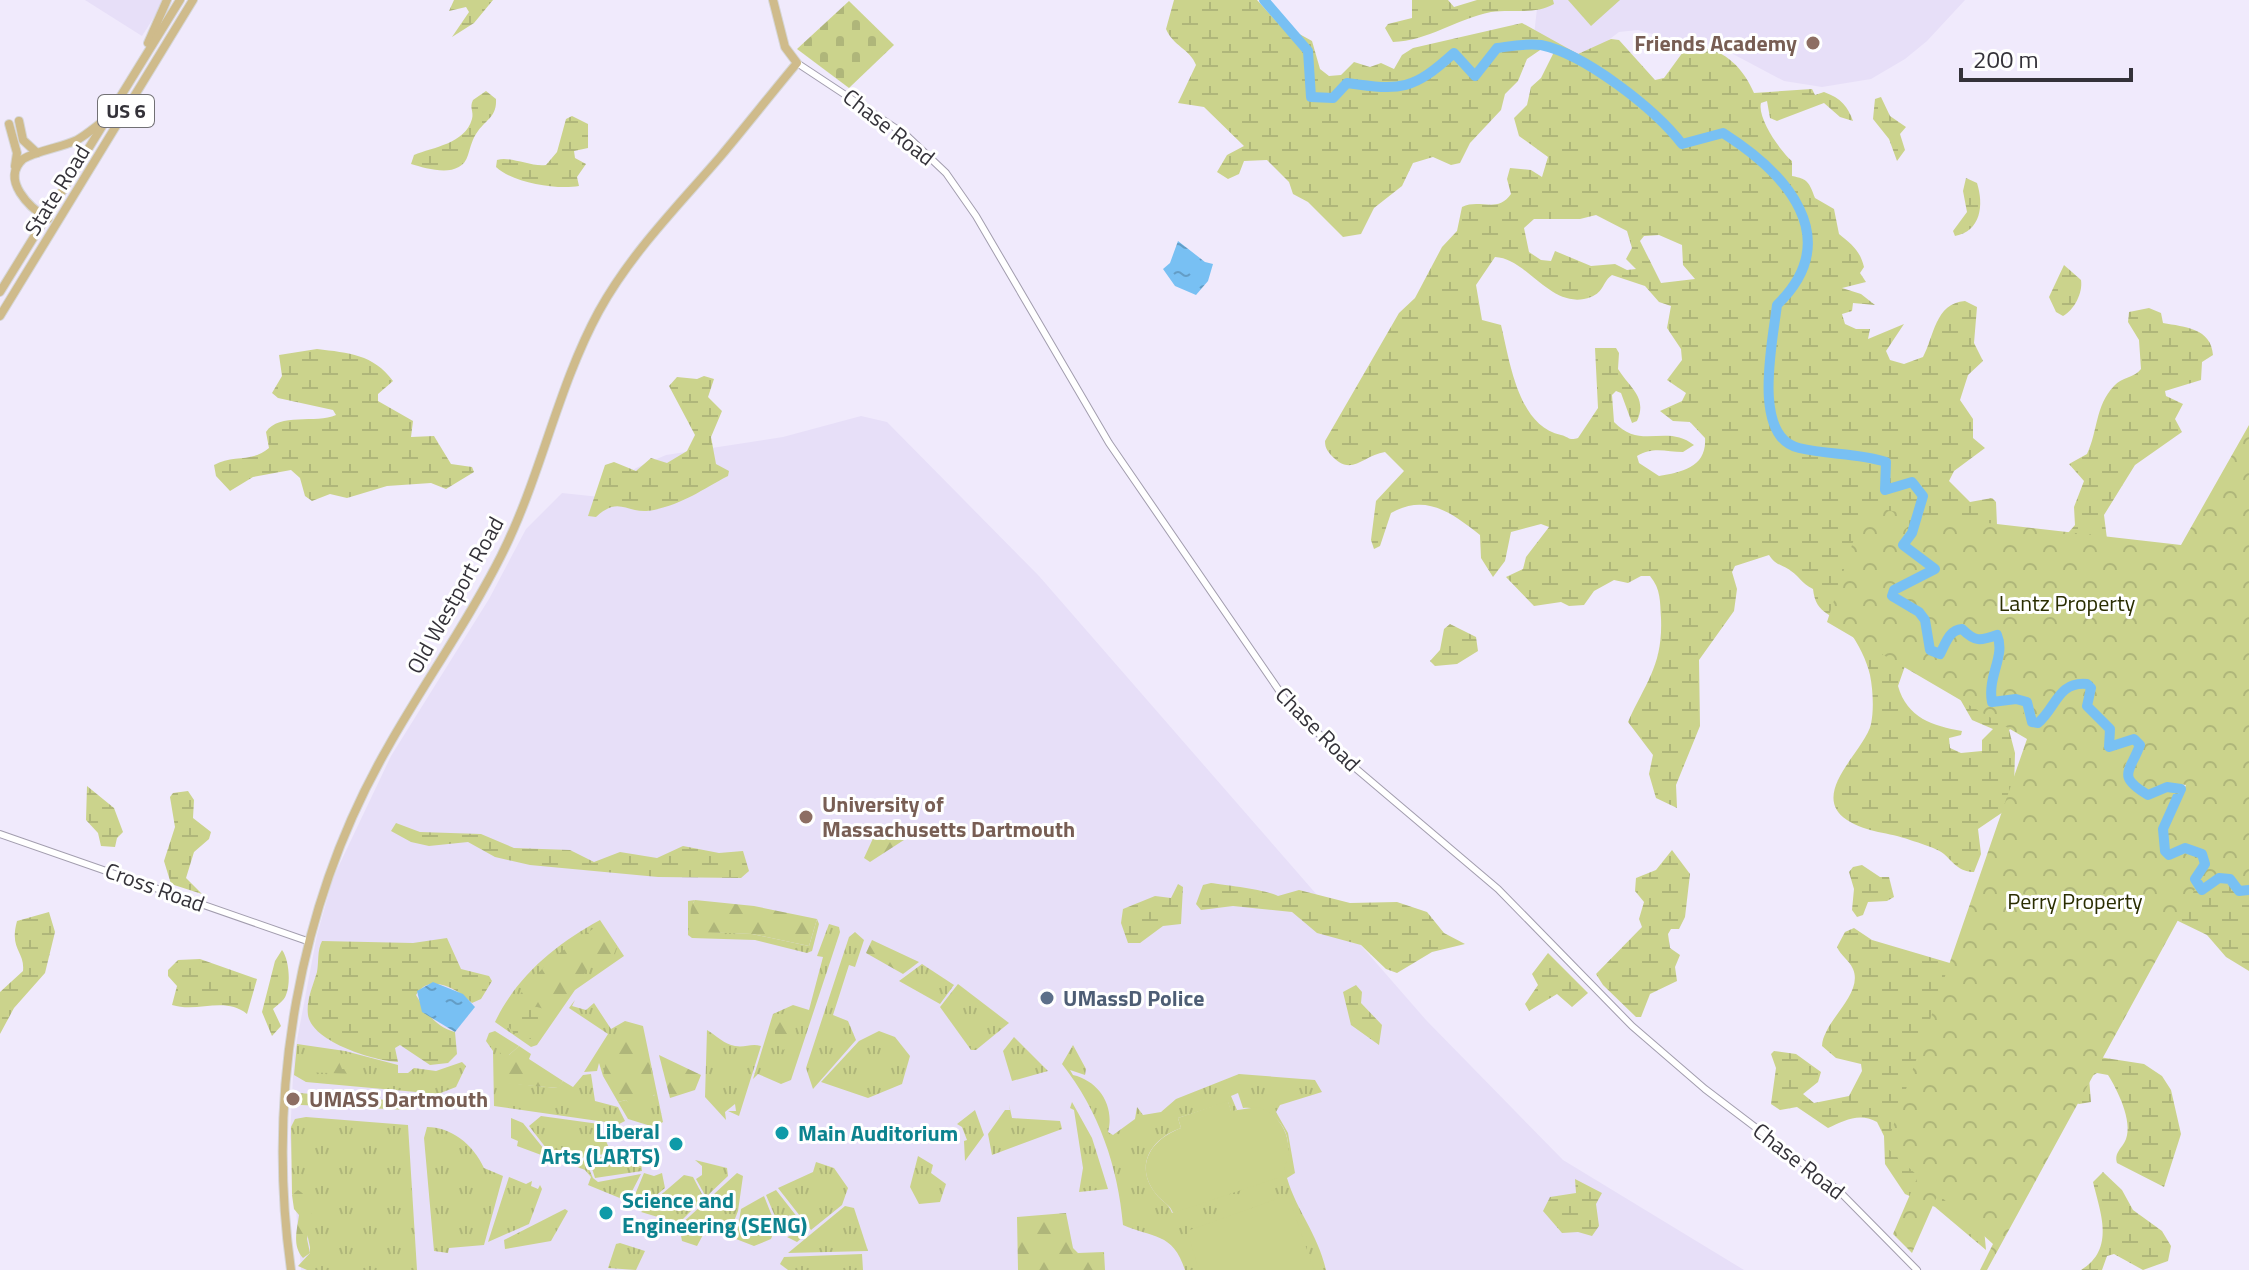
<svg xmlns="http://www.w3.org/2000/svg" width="2249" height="1270" font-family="'Titillium Web',sans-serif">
  <defs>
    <pattern id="grass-tufts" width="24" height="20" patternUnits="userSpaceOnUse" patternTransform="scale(2)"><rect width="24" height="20" fill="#cbd38c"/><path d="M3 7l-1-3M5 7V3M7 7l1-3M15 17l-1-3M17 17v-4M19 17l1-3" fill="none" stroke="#afb67a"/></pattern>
    <pattern id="forest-firs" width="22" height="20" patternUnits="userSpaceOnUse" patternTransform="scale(2)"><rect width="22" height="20" fill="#cbd38c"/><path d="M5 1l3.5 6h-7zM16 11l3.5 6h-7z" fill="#afb67a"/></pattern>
    <pattern id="wetland-marsh" width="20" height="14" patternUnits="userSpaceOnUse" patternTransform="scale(2)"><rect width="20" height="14" fill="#cbd38c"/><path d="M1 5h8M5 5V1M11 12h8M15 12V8" fill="none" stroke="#afb67a"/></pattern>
    <pattern id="cemetery-stones" width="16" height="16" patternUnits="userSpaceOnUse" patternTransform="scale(2)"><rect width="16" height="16" fill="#cbd38c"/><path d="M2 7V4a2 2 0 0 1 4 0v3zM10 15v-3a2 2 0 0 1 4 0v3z" fill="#afb67a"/></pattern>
    <pattern id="park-crowns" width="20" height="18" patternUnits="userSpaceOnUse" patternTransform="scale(2)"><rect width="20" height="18" fill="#cbd38c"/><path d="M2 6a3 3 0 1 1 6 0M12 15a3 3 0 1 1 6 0" fill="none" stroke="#afb67a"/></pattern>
    <pattern id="water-ripples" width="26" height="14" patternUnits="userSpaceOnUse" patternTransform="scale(2)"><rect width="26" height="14" fill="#78c0f3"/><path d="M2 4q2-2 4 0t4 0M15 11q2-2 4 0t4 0" fill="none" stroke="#639dc6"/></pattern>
  </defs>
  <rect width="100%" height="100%" fill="#f0eafc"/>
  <!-- built -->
  <g fill="#e7dff8">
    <polygon points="85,0 165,0 142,36"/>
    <polygon points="1538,0 1965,0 1927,41 1905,59 1871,79 1822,87 1784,81 1716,45 1678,41 1638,30 1619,32 1594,51 1571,57 1534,35"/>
    <polygon points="861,416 887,422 1039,576 1426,1020 1563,1160 1744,1270 301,1270 290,1137 294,1056 317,935 333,878 391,756 489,599 526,529 562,493 600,497 636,468 666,455 783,437"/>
  </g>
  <!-- grass -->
  <g fill="url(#grass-tufts)" fill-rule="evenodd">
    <polygon points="695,900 693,903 714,932 752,934 809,946 817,919 819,924 812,951 807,953 755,940 692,938 688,935 688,901"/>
    <path d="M600 920 624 956 575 990 537 1045 531 1047 495 1022C517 976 556 944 600 920Z"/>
    <polygon points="829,924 839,927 840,932 791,1080 781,1084 758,1074 753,1079 773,1014 793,1005 809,1010 823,957 817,956"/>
    <polygon points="855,932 864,940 855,967 849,965 833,1015 848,1021 856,1040 813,1089 806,1068 849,937"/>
    <polygon points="922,964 954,985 940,1004 899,981"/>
    <polygon points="958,984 1009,1023 976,1050 971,1050 940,1007"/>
    <polygon points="575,1000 572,1006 586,1010 594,1003 611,1029 625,1021 643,1026 663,1122 654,1127 628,1119 618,1102 626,1100 630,1104 655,1095 605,1073 603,1076 599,1063 597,1071 584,1072 608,1034 569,1008"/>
    <path d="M707 1030C717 1036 724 1044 735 1046 745 1048 751 1043 761 1046L739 1116 728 1111H736L735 1104 725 1112 726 1120 705 1097Z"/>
    <polygon points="495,1031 519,1046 509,1055 508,1083 557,1088 563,1081 573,1087 583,1075 591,1074 595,1101 618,1107 625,1121 619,1124 494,1106 493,1051 486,1041 489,1033"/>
    <polygon points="879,1031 895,1037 910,1056 902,1084 868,1098 821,1082 859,1041"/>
    <polygon points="1014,1037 1048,1071 1012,1081 1003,1051"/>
    <polygon points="297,1044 345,1051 398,1065 398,1073 408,1073 414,1068 436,1071 462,1062 466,1066 456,1087 438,1094 306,1082 294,1075"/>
    <path d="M1073 1045 1086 1069 1085 1075 1070 1070 1073 1075C1099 1081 1115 1106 1108 1132L1113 1135 1135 1119 1137 1107 1143 1115 1161 1112 1176 1099 1239 1074 1315 1080 1322 1092 1280 1105 1276 1112 1288 1133 1295 1173 1287 1178C1297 1212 1317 1232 1326 1270H1185C1173 1232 1152 1238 1123 1225 1118 1167 1099 1111 1062 1064ZM1238 1093 1243 1108C1276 1105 1299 1136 1283 1167L1172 1213C1169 1203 1162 1202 1156 1194 1133 1165 1152 1138 1181 1128L1178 1118 1228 1102 1231 1112 1237 1110 1231 1096Z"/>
    <polygon points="298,1093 344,1096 345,1103 349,1100 346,1097 401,1101 404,1105 407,1101 410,1110 301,1105 293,1100"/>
    <polygon points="1072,1102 1092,1138 1108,1189 1079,1192 1083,1168 1074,1110 1070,1108"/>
    <polygon points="1009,1104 1012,1118 1060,1121 1062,1129 992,1155 988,1134 1005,1110 1010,1110"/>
    <polygon points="975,1110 984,1135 965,1161 964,1141 967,1140 962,1127 957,1124"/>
    <polygon points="541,1116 599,1124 611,1153 567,1160 553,1157 529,1126"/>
    <polygon points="306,1117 408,1125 417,1270 307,1270 298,1266 310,1253 310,1247 298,1191 292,1195 291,1127 295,1119"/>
    <polygon points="511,1118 523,1123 552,1159 517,1146 518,1141 511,1138"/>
    <path d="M427 1127C451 1127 473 1144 484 1168L503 1176 484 1245 449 1248 448 1253 434 1251 424 1138Z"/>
    <polygon points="616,1154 641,1162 642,1171 595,1178 589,1159"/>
    <polygon points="918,1156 933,1165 931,1173 946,1184 940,1202 919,1204 910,1187"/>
    <polygon points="585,1160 593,1178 598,1182 641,1174 627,1201 588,1185 591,1177 585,1170 570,1164"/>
    <polygon points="695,1160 727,1168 728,1176 706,1197 696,1179 702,1175 702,1166"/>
    <polygon points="816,1162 834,1168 848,1188 842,1205 811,1230 778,1188 813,1172"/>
    <polygon points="644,1173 654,1176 662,1173 665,1188 641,1208 634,1197"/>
    <polygon points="737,1173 743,1176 738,1211 731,1229 704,1233 697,1246 682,1241 679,1226"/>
    <polygon points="684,1175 693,1177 704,1198 672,1230 667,1225 668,1220 641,1212"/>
    <polygon points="509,1177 526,1184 532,1181 531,1186 538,1189 540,1185 542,1189 529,1224 488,1242"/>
    <polygon points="776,1190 809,1232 797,1242 787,1237 792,1235 790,1230 794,1227 790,1215 777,1221 766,1195"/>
    <polygon points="764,1196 776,1226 771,1239 754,1246 736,1239 741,1209"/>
    <polygon points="845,1206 854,1208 868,1251 788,1253"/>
    <polygon points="565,1209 568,1211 551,1241 505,1249 504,1240"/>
    <polygon points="620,1243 645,1251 636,1270 608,1268 616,1244"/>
    <polygon points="862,1254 863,1270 788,1270 780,1264 784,1257"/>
  </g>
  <!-- forest -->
  <g fill="url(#forest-firs)">
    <polygon points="875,834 904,836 907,838 870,862 864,858"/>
    <path d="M695 900 754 906 817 919 809 946 752 934 700 932 693 929C691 918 688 909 695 900Z"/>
    <path d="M601 924 617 946 614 954 590 967 554 1011 547 1013 531 1039 509 1029 506 1015C531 975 560 949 601 924Z"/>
    <polygon points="872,940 919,962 903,974 866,953"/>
    <polygon points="780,1014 794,1016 797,1043 783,1050 775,1041 775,1018"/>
    <polygon points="628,1039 635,1039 648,1054 655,1094 636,1113 626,1100 618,1102 603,1076 609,1047"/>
    <polygon points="519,1046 531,1054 529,1059 563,1081 558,1088 499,1083 500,1050 505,1048 509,1055"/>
    <polygon points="306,1054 337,1057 342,1069 357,1069 355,1074 304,1072"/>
    <polygon points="659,1055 701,1075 695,1090 670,1098"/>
    <path d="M298 1190 308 1197 312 1218 307 1239 310 1253 303 1258C292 1246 297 1230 299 1215L294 1209 292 1195Z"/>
    <polygon points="1066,1213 1073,1248 1078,1253 1104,1252 1105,1270 1018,1270 1017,1217"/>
  </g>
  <!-- wetland -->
  <g fill="url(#wetland-marsh)" fill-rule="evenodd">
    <polygon points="454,0 493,0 474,23 452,37 469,12 466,7 449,11"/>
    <path d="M1174 0H1257L1276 21 1312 41 1320 69 1329 76 1341 75 1354 62 1370 67 1381 63 1394 69 1402 55 1413 48 1522 23 1578 54 1611 39 1619 40 1655 80 1664 78 1683 52C1716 39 1742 65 1754 93L1812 89 1815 95 1824 92C1841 98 1848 107 1853 121L1840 117 1824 103 1777 121 1770 118 1767 101 1761 103C1757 118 1780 151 1792 161V176C1808 179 1809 182 1815 198L1834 209 1839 234C1851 244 1860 250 1864 267L1860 273 1866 282 1842 288 1861 294 1875 305 1853 303 1852 311 1842 314 1845 324 1856 329H1870L1868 339 1904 324 1886 351 1890 360 1904 364 1923 357C1934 337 1935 303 1965 301L1977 307 1974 343 1983 361 1968 375 1960 400 1973 419V438L1985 448 1954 471 1949 481 1970 502 1992 498 1996 502 1997 525 2068 533 2075 525 2074 507 2084 481 2069 464 2087 454C2098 431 2095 406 2114 386 2122 377 2134 378 2141 369L2139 340 2128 322 2129 312 2149 308 2161 313 2163 323C2185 327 2211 328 2213 355L2202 362 2201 380 2165 391 2166 396 2183 404 2175 419 2182 432 2135 465 2104 515 2107 539 2249 624V971L2226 957 2207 935 2174 919 2128 836 2015 726 2009 730 2015 753 2014 787 2006 810 1978 829 1981 854 1974 872C1959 872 1953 862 1944 854 1937 848 1919 843 1910 840 1889 832 1867 833 1847 820 1808 794 1865 751 1871 724 1874 710 1873 690 1870 675 1867 661 1858 643 1849 631 1833 611 1816 617 1813 589 1801 583 1800 577 1791 571 1782 564 1776 566 1769 555L1735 566 1732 572 1737 589 1734 611 1699 660 1700 726 1676 785 1677 808 1656 798 1649 774 1653 755 1628 722C1646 682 1663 665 1661 618 1660 602 1661 589 1650 576H1641L1628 583 1614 580 1594 591 1584 605 1569 606 1561 602 1534 606 1506 577 1523 569 1526 557 1549 527 1541 524 1511 532 1505 561 1493 577 1481 558 1480 535C1452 513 1426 493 1391 513L1380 546 1374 549 1371 540 1376 501 1404 471 1385 452C1364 455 1352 476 1334 458 1328 452 1325 449 1325 441L1399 313 1415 298 1442 247 1457 231 1462 207C1480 198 1497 214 1511 194L1507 179 1510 168 1531 170 1542 177 1548 157 1519 136 1514 118 1527 105 1531 87 1541 78 1554 52 1546 46 1527 59 1518 81 1505 94 1501 110 1470 143 1460 163 1451 165 1433 157 1413 163 1402 186 1374 208 1361 234 1343 237 1308 202 1293 194 1289 182 1267 160 1244 161 1239 174 1228 179 1217 172 1227 155 1244 146 1204 107 1178 103 1196 65C1190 49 1173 46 1166 29ZM1596 215 1627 231 1632 248 1626 259 1636 269 1627 270 1615 264 1591 266 1555 251 1551 261 1541 260 1529 252 1524 228 1534 219H1580ZM1659 235 1682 245 1683 265 1695 279 1661 283 1640 241 1644 236ZM1495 257C1528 258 1551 312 1591 297 1604 292 1603 281 1612 275L1645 286 1659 302 1671 306 1667 328 1681 349 1682 360 1667 380 1686 393 1682 401 1660 411 1673 421 1690 422 1705 438C1707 467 1682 472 1659 476L1639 463 1637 456C1653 446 1667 452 1683 452L1694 445C1666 423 1641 451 1614 422L1612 395 1616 391 1621 393 1632 423 1637 421C1648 397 1629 387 1618 369L1619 353 1616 348H1595L1598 408 1578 438C1569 441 1569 437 1561 435 1518 426 1510 362 1501 325L1482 320 1476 285ZM1905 666 1960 699 1972 720 1993 729 1982 740V751L1961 753 1950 748 1949 738 1961 735 1962 731C1933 726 1907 718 1898 686ZM2180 775 2228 812H2175L2184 788Z"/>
    <path d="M1412 0H1448L1454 7 1477 0H1553L1554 4C1535 15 1512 9 1491 12 1457 19 1427 41 1393 42L1385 28 1388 24 1412 18Z"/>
    <path d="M486 91 496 99C497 116 487 119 478 131 472 139 471 146 468 155 461 179 428 169 411 164L414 155C433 147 465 144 472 119 474 111 469 108 473 100Z"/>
    <polygon points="1881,97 1890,116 1906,127 1900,134 1905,150 1897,161 1889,139 1873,119 1875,99"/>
    <path d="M572 116 588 124V148L574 151 575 158 586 164 577 177 579 186C557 190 513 183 496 167L497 160C511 156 530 167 546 165L557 152 566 119Z"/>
    <path d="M1966 178 1977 183C1984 205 1981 231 1955 236L1953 231 1967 212 1963 191Z"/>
    <path d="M2064 265 2081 280C2083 293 2074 310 2063 316L2056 312 2049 297Z"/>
    <path d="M317 349C349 353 373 354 393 381L378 394V401L413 421 411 437 434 436 451 464 472 467 474 472 446 489 431 483 387 486 347 498 330 494 312 501 305 496 300 478 291 470 253 477 230 491 216 476 214 465C233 454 252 463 269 448L266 432C279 412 316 424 336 415L333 410 278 398 272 393 282 376 279 355Z"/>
    <path d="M704 376 714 379 708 397 722 411 711 437 716 464 729 471 728 476C701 490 685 503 654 510 626 516 621 494 596 517L588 516 605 465 614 462 636 471 651 458 667 463 687 451 695 435 669 386 677 377 697 379Z"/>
    <polygon points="1450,624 1476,637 1478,651 1457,664 1435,666 1430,661 1440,650 1444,629"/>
    <polygon points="87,786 114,808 123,832 117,838 115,847 101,846 98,833 86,820"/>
    <polygon points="188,791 194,800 193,818 211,832 209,839 194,852 186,878 202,894 171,884 164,861 175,827 170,797 173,793"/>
    <polygon points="396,823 420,832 481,834 514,848 570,850 594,862 620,852 657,858 683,846 719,853 743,851 749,871 741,878 658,877 530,865 495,857 468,842 429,846 411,842 391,831"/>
    <polygon points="1672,850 1690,874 1685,917 1679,929 1671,929 1668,934 1670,948 1680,955 1675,967 1677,981 1650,994 1641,1017 1636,1017 1603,985 1596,974 1642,927 1639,919 1644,902 1635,891 1636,878 1656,870"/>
    <polygon points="1862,865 1880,877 1889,877 1894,897 1887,901 1868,902 1863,915 1857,917 1852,910 1854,889 1849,872 1853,867"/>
    <path d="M1211 883C1225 885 1268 890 1278 896L1299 890 1350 903 1397 902 1427 912 1444 933 1465 944 1432 952 1397 973 1386 969 1361 945 1317 933 1292 912 1233 906 1201 910 1196 904 1203 885Z"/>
    <polygon points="1178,884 1183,887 1181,924 1163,926 1140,943 1128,943 1121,923 1123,909 1155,896 1171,898"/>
    <path d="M49 912 55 932 45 973 14 1008 0 1034V992L23 971C25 951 9 950 17 921Z"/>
    <path d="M1854 928 1872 940 1960 966 1986 1250 1935 1207 1905 1194 1885 1164 1884 1136 1877 1122C1859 1112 1844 1121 1828 1128L1797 1107 1780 1110 1771 1104 1776 1068 1771 1054 1774 1051 1796 1054 1821 1072 1818 1082 1803 1094 1814 1103 1849 1096 1862 1071 1861 1064 1836 1058 1822 1046C1823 1021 1864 994 1853 969 1849 960 1841 956 1837 947L1845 932Z"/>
    <path d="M447 938 461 969 489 976 492 981 481 999 472 1003C458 989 429 972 416 995 426 1012 434 1026 455 1032L457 1054 448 1063 430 1065 400 1045 395 1048 398 1062C375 1061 312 1042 308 1015 306 1000 313 986 317 972 319 961 317 951 322 941L413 943Z"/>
    <path d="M282 950C289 959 291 983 286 995 284 1001 277 1005 273 1009L281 1026 272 1036 262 1012 275 961Z"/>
    <polygon points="1548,953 1588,993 1572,1007 1557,994 1529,1011 1525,1004 1538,985 1532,974"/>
    <path d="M200 959 257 979 247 1014C225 996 198 1013 172 1005L177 986 168 976V970L178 960Z"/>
    <polygon points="1356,985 1362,992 1361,1003 1382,1025 1379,1045 1351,1025 1343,992"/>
    <polygon points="537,1007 548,1010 531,1039 514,1033 506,1024 506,1015 518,1008"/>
    <path d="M2099 1057 2144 1064 2162 1076 2171 1090 2181 1134 2164 1187 2117 1163C2114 1152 2122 1149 2126 1139 2133 1121 2117 1089 2108 1075L2097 1073 2089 1078 2091 1102 2079 1104 2068 1098Z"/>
    <path d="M2103 1172 2122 1190 2133 1210 2162 1231 2171 1246 2168 1261 2143 1270 2114 1254 2107 1256 2102 1270H2081C2116 1249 2100 1212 2093 1182Z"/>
    <polygon points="1575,1179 1602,1193 1596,1204 1599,1226 1592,1236 1578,1232 1562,1233 1543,1211 1550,1197 1576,1193"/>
  </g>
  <!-- cemetery -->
  <polygon fill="url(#cemetery-stones)" points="849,1 894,45 849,88 797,49"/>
  <!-- park -->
  <g fill="url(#park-crowns)">
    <path d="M2249 425V887L2242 888 2229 875 2217 876 2201 886 2199 875 2208 862 2205 854 2186 846 2167 851 2164 833 2186 785 2172 783 2151 792 2135 781 2131 765 2142 751V742L2131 736 2110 745 2117 731 2093 708V682C2067 673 2053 697 2043 716L2033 719 2030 700 2019 696 1998 699 1994 696C1989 672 2011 659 2000 630L1977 639C1959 631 1949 614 1941 651L1936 652 1930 645 1926 615 1896 595 1939 569 1928 555 1906 545 1914 535 1918 515 2181 545Z"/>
    <path d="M1865 505 1911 515 1901 546 1930 570 1894 586 1888 593 1892 601 1921 619 1929 653 1940 657 1958 631 1980 643 1995 639V659L1985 682 1989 703 1996 705 2020 703 2026 719 2034 725 2046 721C2055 705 2064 683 2086 687L2083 708 2108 732 2107 748 2113 750 2129 743 2135 745 2124 767 2127 784 2148 798 2168 789 2176 790C2173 815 2151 829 2165 855L2172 857 2191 852 2204 860 2192 873 2195 889 1987 1270H1980L1993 1244 1938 1194 1912 1253 1893 1234 1918 1176 1886 1147 2027 739 1827 622Z"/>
  </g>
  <!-- pitch -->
  <g fill="#cbd38c">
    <polygon points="1568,0 1620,0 1591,26"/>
    <path d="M1228 1101 1231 1111 1258 1107C1279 1114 1291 1134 1288 1156 1286 1165 1283 1166 1286 1175L1173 1213C1170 1204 1162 1202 1156 1194 1133 1165 1152 1139 1181 1128L1178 1118Z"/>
    <polygon points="1288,1195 1314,1270 1199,1270 1187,1231"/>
  </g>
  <!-- water -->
  <g fill="url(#water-ripples)">
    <polygon points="1178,241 1205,262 1213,264 1208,281 1196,295 1175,286 1163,269 1170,263"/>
    <polygon points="433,982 463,994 475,1007 455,1032 422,1012 417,991"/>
  </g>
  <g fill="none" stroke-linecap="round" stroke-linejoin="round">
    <!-- river -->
    <path stroke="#78c0f3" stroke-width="10" d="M1264 0 1308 51 1311 97 1333 98 1347 83C1402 91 1413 90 1454 53L1475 76 1497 48C1512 46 1526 43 1541 45 1585 54 1655 109 1682 144L1723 133C1786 173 1846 238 1777 305 1773 340 1751 437 1799 448 1828 455 1857 453 1886 462L1885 490 1912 482 1923 496 1912 533 1903 545 1935 569 1894 590 1892 596 1919 612 1925 620 1930 650 1940 654C1946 643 1949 630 1962 629 1975 642 1980 641 1997 635 2006 656 1987 676 1992 702L2016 699 2027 702 2032 722 2038 723C2056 708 2058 681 2087 684L2091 688 2087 706 2110 729 2109 747 2134 739 2140 745C2130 772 2116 776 2148 795L2167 787 2181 789 2163 829 2165 851 2169 855 2185 848 2202 854 2205 864 2195 879 2202 890 2219 878 2230 879 2239 891 2249 890"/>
    <defs>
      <g id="minor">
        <polyline points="797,63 906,135 946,173 976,216 1109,443 1289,705 1347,761 1498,889 1632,1026 1705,1089 1838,1190 1917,1270"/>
        <polyline points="0,834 310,942"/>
      </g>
      <g id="major">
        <polyline points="148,43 167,0"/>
        <polyline points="19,121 23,140 37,153"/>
        <polyline points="9,124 17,153 15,166"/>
        <path d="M48 219C30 208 0 180 23 159 39 150 60 148 77 140 86 135 94 128 102 122"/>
        <polyline points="0,292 180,0"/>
        <polyline points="0,316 193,0"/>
        <path d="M291 1270C266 1093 298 903 388 747 424 683 468 622 501 556 541 477 557 388 599 311 631 253 677 207 720 157 746 126 771 94 797 63L785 47 773 0"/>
      </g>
    </defs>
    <!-- minor casing -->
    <use href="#minor" stroke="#a29dae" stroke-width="8"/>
    <!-- major casing -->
    <use href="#major" stroke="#d6d6d7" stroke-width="10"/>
    <!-- minor -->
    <use href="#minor" stroke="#fff" stroke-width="6"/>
    <!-- major -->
    <use href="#major" stroke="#cfbb8b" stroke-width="8"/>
  </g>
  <!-- markers -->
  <g fill="#8d6e63" stroke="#fff" stroke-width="3">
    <circle cx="1813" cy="43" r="8"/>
    <circle cx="806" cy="817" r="8"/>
    <circle cx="293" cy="1099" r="8"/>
  </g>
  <circle fill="#5c6f8a" stroke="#fff" stroke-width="3" cx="1047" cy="998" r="8"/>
  <g fill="#0f9aa8" stroke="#fff" stroke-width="3">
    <circle cx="782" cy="1133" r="8"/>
    <circle cx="676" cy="1144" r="8"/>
    <circle cx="606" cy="1213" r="8"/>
  </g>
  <g text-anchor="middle" stroke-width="6" stroke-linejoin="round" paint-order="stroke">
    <!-- shield labels -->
    <rect fill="#fff" stroke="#717074" stroke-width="2" x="98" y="95" width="56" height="32" rx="6"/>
    <g font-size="20" font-weight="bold" fill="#343239">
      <text x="126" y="118">US 6</text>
    </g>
    <!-- education labels -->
    <g font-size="22" font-weight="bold" fill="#785e54" stroke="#fff" text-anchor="start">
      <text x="1797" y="51" text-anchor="end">Friends Academy</text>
      <text x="822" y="812">University of<tspan x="822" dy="25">Massachusetts Dartmouth</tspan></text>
      <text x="309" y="1107">UMASS Dartmouth</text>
    </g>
    <!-- street labels -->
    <g font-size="22" fill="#343239" stroke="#fff">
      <text transform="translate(889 127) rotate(38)" y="8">Chase Road</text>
      <text transform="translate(57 190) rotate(-58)" y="8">State Road</text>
      <text transform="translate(455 595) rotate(-61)" y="8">Old Westport Road</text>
      <text transform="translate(1318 729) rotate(45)" y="8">Chase Road</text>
      <text transform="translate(155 887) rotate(20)" y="8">Cross Road</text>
      <text transform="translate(1799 1161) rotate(38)" y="8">Chase Road</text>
    </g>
    <!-- park labels -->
    <g font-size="22" fill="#2a2d01" stroke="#fff">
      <text x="2067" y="611">Lantz Property</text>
      <text x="2075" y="909">Perry Property</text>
    </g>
    <!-- service labels -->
    <g font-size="22" font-weight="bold" fill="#4e5e75" stroke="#fff" text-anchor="start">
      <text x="1063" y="1006">UMassD Police</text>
    </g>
    <!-- culture labels -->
    <g font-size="22" font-weight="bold" fill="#0d838f" stroke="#fff" text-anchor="start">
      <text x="660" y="1139" text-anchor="end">Liberal<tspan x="660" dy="25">Arts (LARTS)</tspan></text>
      <text x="798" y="1141">Main Auditorium</text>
      <text x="622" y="1208">Science and<tspan x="622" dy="25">Engineering (SENG)</tspan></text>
    </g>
  </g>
  <!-- scale -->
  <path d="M1961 68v12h170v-12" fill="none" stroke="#343239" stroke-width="4"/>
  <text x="1973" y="68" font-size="24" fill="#343239" stroke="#ffffff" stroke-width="6" paint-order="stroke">200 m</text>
</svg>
